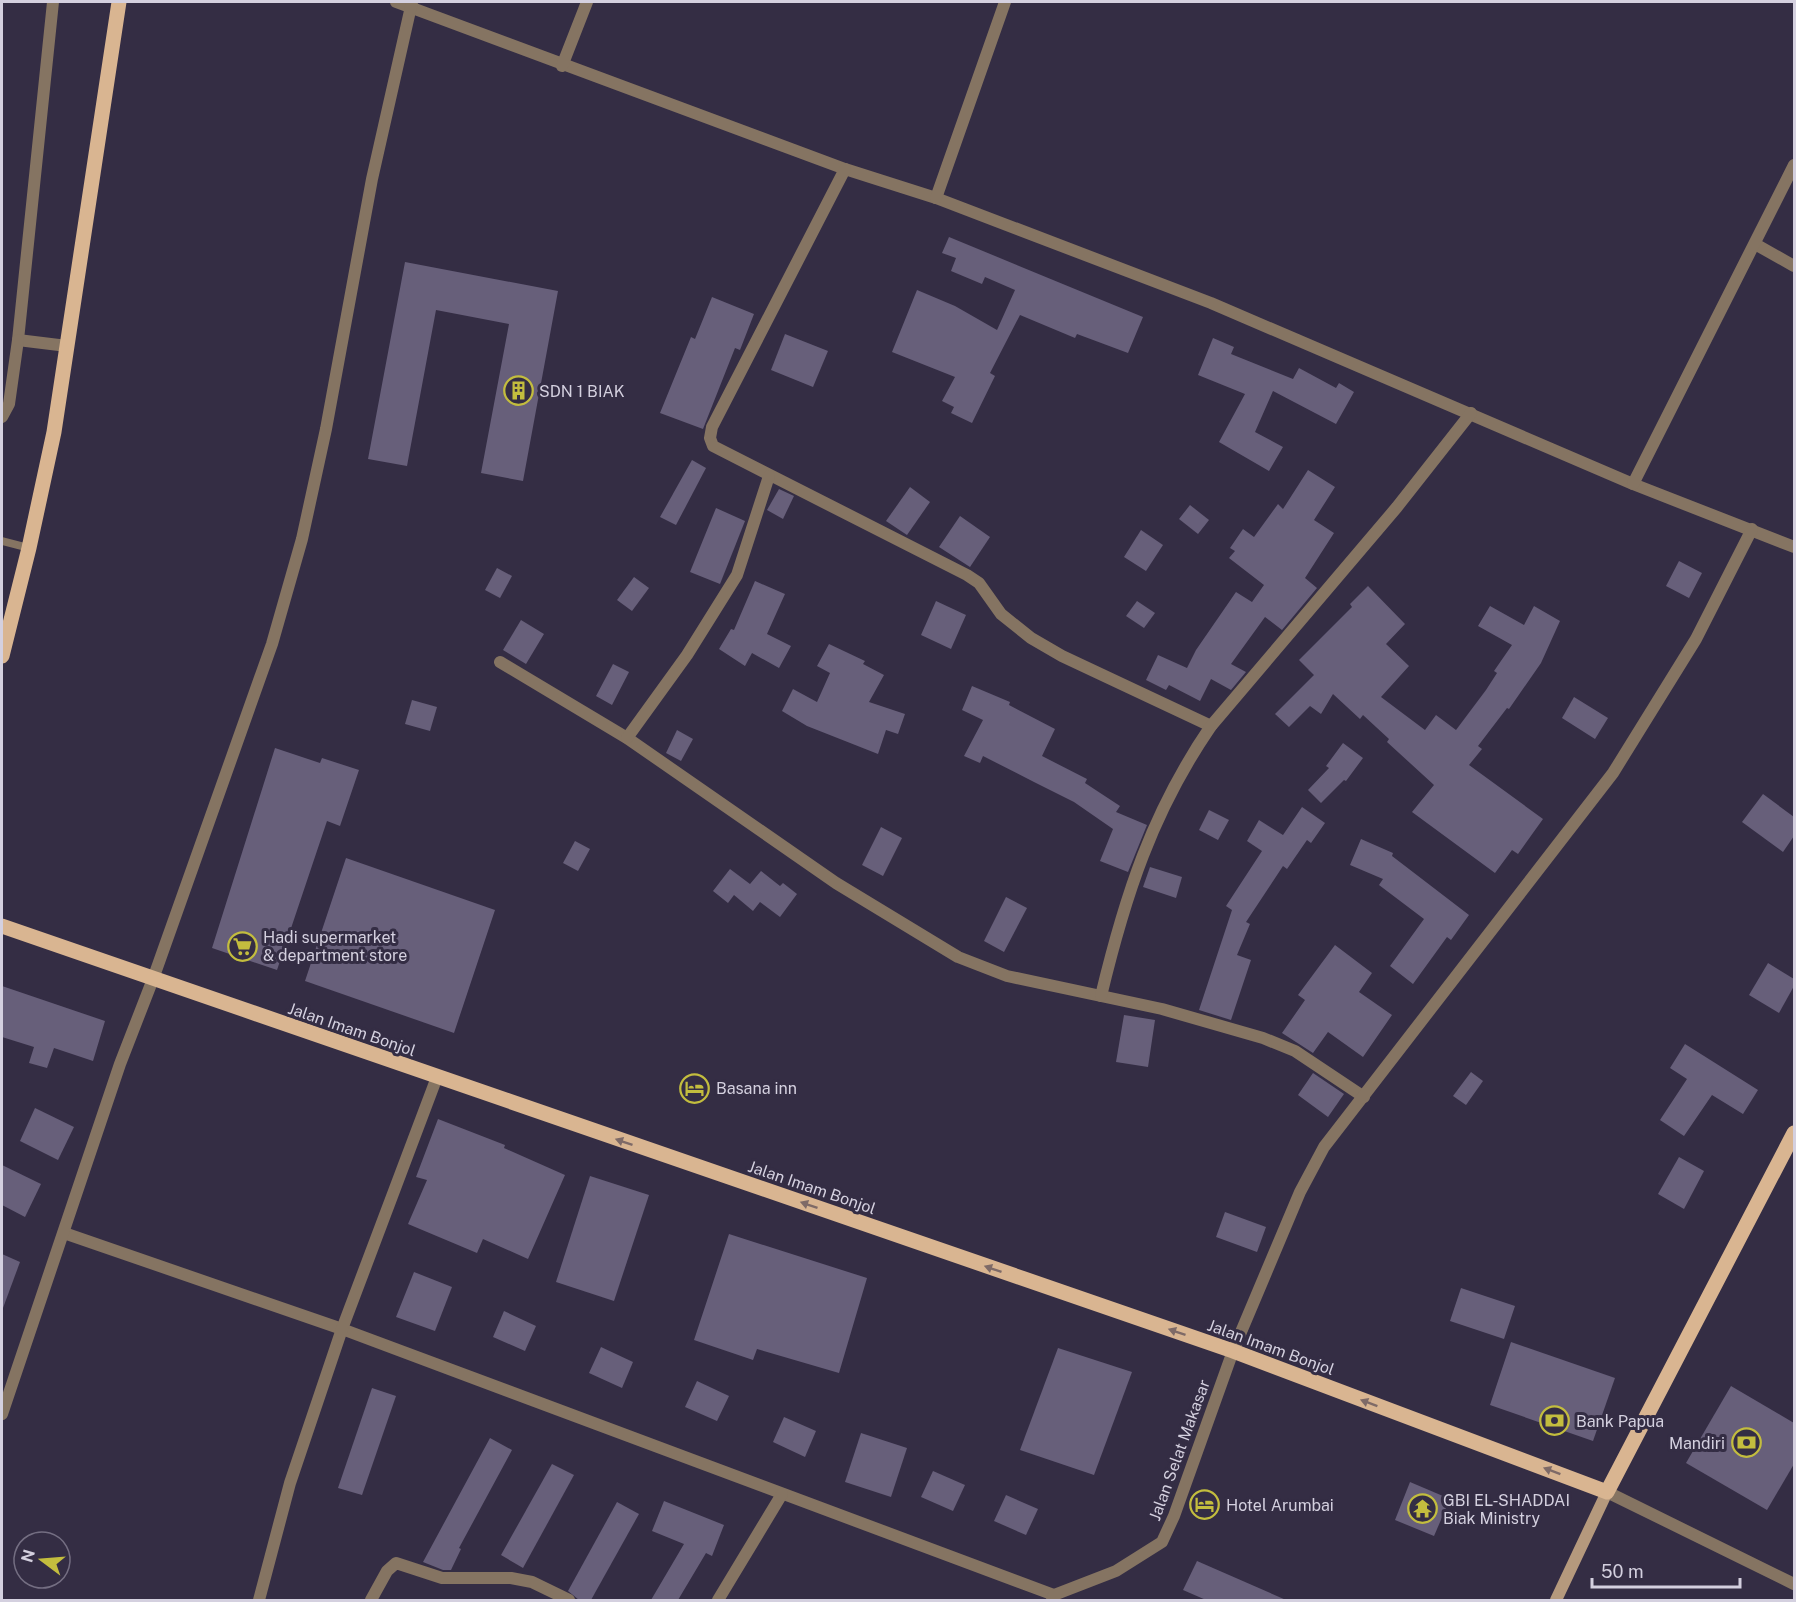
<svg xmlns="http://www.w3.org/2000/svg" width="1796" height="1602" font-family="'Public Sans',sans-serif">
  <rect width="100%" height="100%" fill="#342d44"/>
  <!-- building -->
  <g fill="#675f7a">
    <polygon points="949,237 1143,317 1128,353 1077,334 1075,338 1020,315 990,373 995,376 972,423 951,413 954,407 942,401 955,377 892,352 917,290 955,306 997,330 1015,290 985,277 982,284 951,271 956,258 942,253"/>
    <polygon points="405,262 558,291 523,481 481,473 509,324 436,310 407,466 368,459"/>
    <polygon points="712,297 754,314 740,350 735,348 703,429 660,413 691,337 695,339"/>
    <polygon points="785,334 828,351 813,387 771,370"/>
    <polygon points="1213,338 1234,347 1231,354 1293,379 1299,368 1336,388 1339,383 1354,392 1336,424 1273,391 1255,432 1283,447 1269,471 1219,442 1245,394 1198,375"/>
    <polygon points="692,460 706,468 676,525 660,517"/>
    <polygon points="1308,470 1335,487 1314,520 1334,533 1305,578 1317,588 1282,630 1265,617 1231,664 1246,672 1231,690 1211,679 1200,701 1169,685 1166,690 1146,680 1158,655 1187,668 1196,650 1236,592 1252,602 1264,585 1229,558 1235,551 1230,548 1243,529 1254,537 1278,504 1283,509"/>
    <polygon points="910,487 930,502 907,535 886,521"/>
    <polygon points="779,489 794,496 783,519 767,510"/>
    <polygon points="1190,505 1209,520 1198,534 1179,519"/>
    <polygon points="716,508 745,521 720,584 690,572"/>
    <polygon points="960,516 990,537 970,567 939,547"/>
    <polygon points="1141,530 1163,545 1146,571 1124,557"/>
    <polygon points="1679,561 1702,573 1689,598 1666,586"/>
    <polygon points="497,568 512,576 500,598 485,590"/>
    <polygon points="634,577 649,588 632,611 617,600"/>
    <polygon points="755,581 785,594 767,634 791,646 779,668 752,653 745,666 719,649 731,629 734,630"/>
    <polygon points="1368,586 1405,624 1386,644 1409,666 1381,697 1425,730 1436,715 1456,730 1486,690 1497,673 1494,671 1512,645 1478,626 1490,606 1524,625 1534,606 1560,621 1541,663 1509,709 1507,708 1478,746 1482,749 1469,765 1543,819 1518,854 1512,850 1495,873 1412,812 1434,785 1387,742 1389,739 1363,715 1360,719 1333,694 1321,714 1310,706 1289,727 1275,714 1314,675 1299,660 1352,607 1350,604"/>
    <polygon points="936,601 966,615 951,649 921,635"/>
    <polygon points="1137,601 1155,613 1144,628 1126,616"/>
    <polygon points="521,620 544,634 526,664 503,650"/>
    <polygon points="829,644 865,661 863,664 884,675 869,702 905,714 898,734 886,730 878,754 807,726 782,711 793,689 817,702 830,673 817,666"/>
    <polygon points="613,664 629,672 612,705 596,696"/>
    <polygon points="972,686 1010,702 1009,705 1055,729 1042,756 1087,779 1085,783 1120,806 1116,812 1147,825 1128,872 1100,861 1113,829 1074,802 1034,782 983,756 980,763 964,756 983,720 962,710"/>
    <polygon points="1574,697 1608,718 1595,739 1562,718"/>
    <polygon points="412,700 437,707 430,731 405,724"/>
    <polygon points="677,730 693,739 681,761 666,753"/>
    <polygon points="1343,743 1363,758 1346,781 1344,780 1321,803 1308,790 1329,768 1326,766"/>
    <polygon points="275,748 320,763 322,758 359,770 340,826 327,821 277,970 212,948"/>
    <polygon points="1763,794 1794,817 1794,836 1783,852 1742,822"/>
    <polygon points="1302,807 1325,823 1311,843 1307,840 1287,869 1283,866 1246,922 1250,924 1237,955 1251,960 1231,1020 1199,1010 1232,910 1226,906 1262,851 1247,841 1259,820 1283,835"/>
    <polygon points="1209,810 1229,820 1218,840 1199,830"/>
    <polygon points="881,827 902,838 883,876 862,865"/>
    <polygon points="1361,839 1393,853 1392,856 1469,915 1451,940 1447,937 1413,984 1390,966 1424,919 1379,885 1383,879 1350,865"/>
    <polygon points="575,841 590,849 578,871 563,863"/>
    <polygon points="346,858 495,910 454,1033 305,981"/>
    <polygon points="1150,867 1182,877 1176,898 1143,887"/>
    <polygon points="730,869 750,884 761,871 780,886 783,883 797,894 780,917 760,902 753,911 734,895 728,903 713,891"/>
    <polygon points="1006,897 1027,908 1004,952 984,941"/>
    <polygon points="1335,945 1372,973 1359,992 1392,1015 1363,1057 1328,1032 1313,1053 1282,1033 1305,1000 1298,995"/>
    <polygon points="1768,963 1794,979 1794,986 1779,1013 1749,995"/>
    <polygon points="2,986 105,1021 93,1061 54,1048 47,1068 29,1063 34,1047 2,1037"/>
    <polygon points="1124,1015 1155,1020 1148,1067 1116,1062"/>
    <polygon points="1685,1044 1758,1090 1743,1114 1712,1095 1684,1136 1660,1120 1687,1079 1670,1068"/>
    <polygon points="1471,1072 1483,1081 1466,1105 1453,1096"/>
    <polygon points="1313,1073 1344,1094 1328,1117 1298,1095"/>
    <polygon points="35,1108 74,1127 58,1160 20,1141"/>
    <polygon points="438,1119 505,1145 504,1148 565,1175 528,1259 483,1239 477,1253 408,1224 427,1180 416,1177"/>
    <polygon points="1679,1157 1704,1171 1684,1209 1658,1194"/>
    <polygon points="2,1165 41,1184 25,1217 2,1205"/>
    <polygon points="590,1176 649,1195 614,1301 556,1282"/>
    <polygon points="1225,1212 1266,1227 1257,1252 1216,1237"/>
    <polygon points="729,1234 867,1278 839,1373 757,1349 753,1360 694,1340"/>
    <polygon points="2,1254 20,1262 3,1308 2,1308"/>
    <polygon points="414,1272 452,1287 435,1331 396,1317"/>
    <polygon points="1461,1288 1515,1306 1504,1339 1450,1321"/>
    <polygon points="504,1311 536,1326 525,1351 493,1337"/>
    <polygon points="1511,1342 1615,1378 1593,1441 1490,1405"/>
    <polygon points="601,1347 633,1362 622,1388 589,1373"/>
    <polygon points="1058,1348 1132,1372 1094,1475 1020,1450"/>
    <polygon points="697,1381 729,1396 717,1421 685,1407"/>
    <polygon points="1731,1386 1794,1423 1794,1464 1767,1510 1686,1463"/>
    <polygon points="372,1388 396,1396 362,1495 338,1488"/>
    <polygon points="784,1417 816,1431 805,1457 773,1442"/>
    <polygon points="861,1433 907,1448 891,1497 845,1482"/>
    <polygon points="490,1438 512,1450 459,1548 461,1549 451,1570 443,1570 423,1562"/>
    <polygon points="552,1464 574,1475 523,1568 501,1555"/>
    <polygon points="933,1471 965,1485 953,1511 921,1497"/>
    <polygon points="1410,1482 1450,1499 1434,1536 1395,1520"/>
    <polygon points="1006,1495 1038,1509 1026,1535 994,1521"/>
    <polygon points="664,1501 724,1525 712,1556 706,1553 678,1600 651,1600 684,1544 652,1531"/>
    <polygon points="617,1502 639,1514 591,1600 579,1600 568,1591"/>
    <polygon points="1197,1561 1286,1600 1206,1600 1183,1590"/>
  </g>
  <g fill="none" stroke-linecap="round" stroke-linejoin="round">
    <!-- lane -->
    <polyline stroke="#857462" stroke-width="8" points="2,541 29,548"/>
    <!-- street -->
    <g stroke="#857462" stroke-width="12">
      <polyline points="53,2 18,340 67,346"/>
      <polyline points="396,2 845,169 936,198 1211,303 1633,484 1794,547"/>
      <polyline points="562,66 587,2"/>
      <polyline points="845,169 712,427 710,438 713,446 967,575 979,583 1001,614 1031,638 1062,656 1211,726"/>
      <polyline points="936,198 1005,2"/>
      <polyline points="1755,244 1794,266"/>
      <polyline points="2,417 9,404 18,340"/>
      <polyline points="1633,484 1794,165"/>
      <polyline points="500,662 627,738 836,883 958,957 1007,976 1162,1009 1263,1038 1295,1051 1364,1097"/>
      <polyline points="627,738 687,655 737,575 769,476"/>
      <path d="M1101 996C1125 896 1152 812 1211 726L1397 507 1471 413"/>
      <polyline points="64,1233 342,1329 1054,1595"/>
      <polyline points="2,1414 120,1064 153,979 272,644 302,539 326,429 372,179 412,2"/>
      <polyline points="1607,1492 1794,1584"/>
      <polyline points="259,1600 290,1483 342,1329 437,1077"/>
      <polyline points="371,1600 387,1571 396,1563 442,1578 511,1578 532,1582 569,1600"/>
      <polyline points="718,1600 782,1494"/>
      <polyline points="1052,1600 1054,1595 1116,1571 1162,1542 1174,1516 1233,1351 1300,1192 1324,1147 1613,773 1696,639 1752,529"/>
    </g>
    <!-- secondary -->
    <polyline stroke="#b5997d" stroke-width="12" points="1556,1600 1607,1492"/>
    <!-- primary -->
    <g stroke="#d9b591" stroke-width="15">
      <polyline points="2,656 29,548 54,432 119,2"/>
      <polyline points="2,926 1233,1351 1607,1492 1794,1133"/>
    </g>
  </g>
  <!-- one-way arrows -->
  <defs><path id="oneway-solid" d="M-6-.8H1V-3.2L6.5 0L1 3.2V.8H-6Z" transform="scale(1.5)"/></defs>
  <g fill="#7e6a67">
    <use href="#oneway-solid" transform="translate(624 1142) rotate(-161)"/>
    <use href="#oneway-solid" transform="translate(809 1205) rotate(-161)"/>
    <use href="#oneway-solid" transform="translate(993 1269) rotate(-161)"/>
    <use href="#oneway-solid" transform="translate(1177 1332) rotate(-161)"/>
    <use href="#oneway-solid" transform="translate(1369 1403) rotate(-159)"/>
    <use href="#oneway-solid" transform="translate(1552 1471) rotate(-159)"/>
  </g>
  <!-- icons -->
  <defs>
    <symbol id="building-ring" viewBox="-11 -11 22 22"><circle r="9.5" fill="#342d44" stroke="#c3bd3e" stroke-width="1.5"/><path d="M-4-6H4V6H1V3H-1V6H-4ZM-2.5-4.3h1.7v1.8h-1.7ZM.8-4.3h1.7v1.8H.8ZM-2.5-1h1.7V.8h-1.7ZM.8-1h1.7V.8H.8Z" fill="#c3bd3e"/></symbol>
    <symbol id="supermarket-ring" viewBox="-11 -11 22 22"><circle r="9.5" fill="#342d44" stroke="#c3bd3e" stroke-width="1.5"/><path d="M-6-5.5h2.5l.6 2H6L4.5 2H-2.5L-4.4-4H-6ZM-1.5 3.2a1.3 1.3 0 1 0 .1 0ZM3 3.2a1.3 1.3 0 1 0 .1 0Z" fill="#c3bd3e"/></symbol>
    <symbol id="hotel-ring" viewBox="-11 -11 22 22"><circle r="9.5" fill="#342d44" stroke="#c3bd3e" stroke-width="1.5"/><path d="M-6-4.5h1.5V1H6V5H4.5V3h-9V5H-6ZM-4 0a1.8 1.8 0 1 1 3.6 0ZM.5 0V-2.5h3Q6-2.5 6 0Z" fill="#c3bd3e"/></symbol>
    <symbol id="bank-ring" viewBox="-11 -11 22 22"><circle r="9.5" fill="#342d44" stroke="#c3bd3e" stroke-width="1.5"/><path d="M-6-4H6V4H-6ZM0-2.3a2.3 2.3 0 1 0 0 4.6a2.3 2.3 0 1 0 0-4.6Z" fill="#c3bd3e"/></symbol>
    <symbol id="temple-ring" viewBox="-11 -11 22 22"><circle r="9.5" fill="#342d44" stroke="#c3bd3e" stroke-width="1.5"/><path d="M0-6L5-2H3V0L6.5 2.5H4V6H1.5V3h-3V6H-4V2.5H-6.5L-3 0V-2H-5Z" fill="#c3bd3e"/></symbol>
  </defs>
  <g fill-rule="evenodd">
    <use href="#building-ring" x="502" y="374" width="33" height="33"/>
    <use href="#supermarket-ring" x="226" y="930" width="33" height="33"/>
    <use href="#hotel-ring" x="678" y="1072" width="33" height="33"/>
    <use href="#bank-ring" x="1538" y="1404" width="33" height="33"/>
    <use href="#bank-ring" x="1730" y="1426" width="33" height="33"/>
    <use href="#hotel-ring" x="1188" y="1488" width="33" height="33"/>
    <use href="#temple-ring" x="1406" y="1492" width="33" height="33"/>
  </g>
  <g text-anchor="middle" stroke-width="6" stroke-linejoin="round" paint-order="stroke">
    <!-- poi labels -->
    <g font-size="16" fill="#d4d0df" stroke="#342d44" text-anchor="start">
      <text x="539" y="397">SDN 1 BIAK</text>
      <text x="263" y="943">Hadi supermarket<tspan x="263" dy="18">&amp; department store</tspan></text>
      <text x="716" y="1094">Basana inn</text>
      <text x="1576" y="1427">Bank Papua</text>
      <text x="1725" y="1449" text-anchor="end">Mandiri</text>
      <text x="1443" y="1506">GBI EL-SHADDAI<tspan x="1443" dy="18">Biak Ministry</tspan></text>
      <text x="1226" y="1511">Hotel Arumbai</text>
    </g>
    <!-- street labels -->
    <g font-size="16" fill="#d4d0df" stroke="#342d44">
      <text transform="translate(352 1029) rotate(19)" y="6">Jalan Imam Bonjol</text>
      <text transform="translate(812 1187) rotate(19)" y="6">Jalan Imam Bonjol</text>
      <text transform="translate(1271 1347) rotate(20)" y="6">Jalan Imam Bonjol</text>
      <text transform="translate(1179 1450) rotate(-70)" y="6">Jalan Selat Makasar</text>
    </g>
  </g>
  <!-- border -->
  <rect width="1796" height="1602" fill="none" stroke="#d4d0df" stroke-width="6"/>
  <!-- north arrow -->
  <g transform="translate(42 1560) rotate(286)"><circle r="28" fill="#342d44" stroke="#746e82" stroke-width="1.5"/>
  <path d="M0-4.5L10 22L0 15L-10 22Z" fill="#c3bd3e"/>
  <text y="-9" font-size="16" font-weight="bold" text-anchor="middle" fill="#d4d0df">N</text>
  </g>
  <!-- scale -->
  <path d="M1592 1578v9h148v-9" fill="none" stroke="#d4d0df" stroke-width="3"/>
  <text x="1601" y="1578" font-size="18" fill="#d4d0df" stroke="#342d44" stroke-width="4.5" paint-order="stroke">50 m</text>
</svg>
